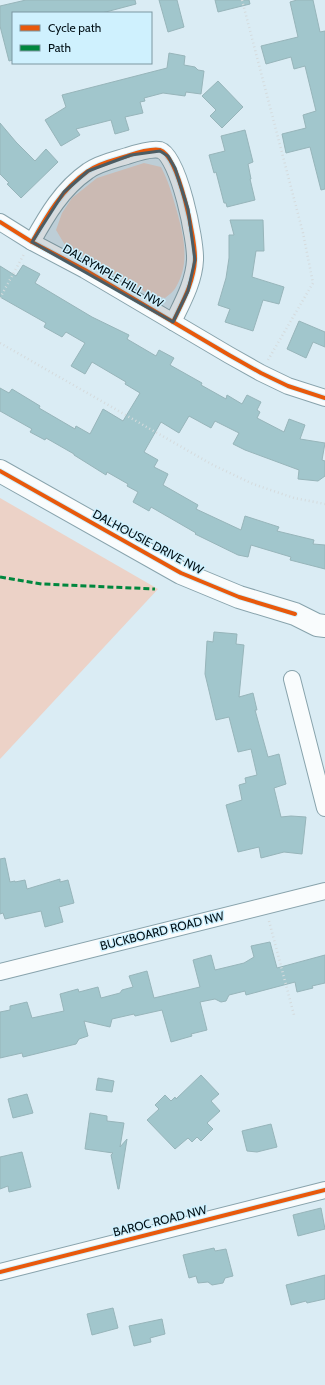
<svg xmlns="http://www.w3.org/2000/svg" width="325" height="1385" font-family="Cabin,sans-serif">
  <rect width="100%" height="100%" fill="#daecf4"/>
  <!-- green -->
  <g fill="#ecd2c7">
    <path d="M144 163 161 167C168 180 172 194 176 208 183 233 191 262 176 287 174 291 169 295 165 298L149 294 65 245 56 230 62 213 72 198 97 178Z"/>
    <polygon points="0,498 158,589 0,759"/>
  </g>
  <!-- building -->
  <g fill="#a1c6cc" stroke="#97b5ba">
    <polygon points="26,0 135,0 136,4 102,13 13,13 13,60 9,61 0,26 0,6"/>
    <polygon points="159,0 177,0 184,27 168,32"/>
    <polygon points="215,0 249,0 250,4 218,12"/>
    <polygon points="297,0 313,0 320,32 325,31 325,189 321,190 310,147 286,153 282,134 306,128 303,115 316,111 305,66 294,69 291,57 266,64 261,46 298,37 290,2"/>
    <polygon points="169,53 185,56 184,65 195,67 198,70 204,71 201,94 186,92 185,96 163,93 144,98 145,101 140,102 143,113 125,117 129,130 115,134 111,120 76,129 80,135 61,146 45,120 66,107 62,95 167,68"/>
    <polygon points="218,81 243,107 222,128 210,116 216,110 202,96"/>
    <polygon points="0,123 16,142 35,161 46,149 58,162 21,198 7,184 9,183 0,174"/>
    <polygon points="245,130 253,162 248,164 251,179 250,179 255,200 227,207 226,203 224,203 216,172 214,173 209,155 225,151 221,136"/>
    <polygon points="230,220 263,220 264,251 256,251 252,277 284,287 279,304 263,300 253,331 225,322 230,309 218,305 226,278 229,258 229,235 234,235"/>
    <polygon points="23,265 40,274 35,283 92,317 129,335 127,339 156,356 159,350 174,358 170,365 202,383 201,385 226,399 227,395 242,404 247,395 261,402 257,410 260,412 257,418 284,432 289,419 305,425 300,439 325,443 322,460 325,461 325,476 318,481 298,479 299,470 245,450 233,444 239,433 215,421 211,428 189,416 179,433 161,422 144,452 158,460 154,467 168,474 163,485 198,505 196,509 241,530 245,516 279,527 277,531 314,540 313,544 325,545 325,569 290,560 291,557 251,545 248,557 238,555 195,534 196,533 151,507 149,511 133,502 138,492 127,486 128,484 107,472 106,475 74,455 74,454 46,438 45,440 30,432 32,429 0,411 0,388 9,393 12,389 40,406 39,408 75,429 76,426 90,434 103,409 123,421 140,393 125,384 126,382 92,362 85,374 71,366 85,343 66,332 62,337 44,327 46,323 0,297 0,266 16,276"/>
    <polygon points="299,321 325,332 325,347 313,342 306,358 287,349"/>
    <polygon points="214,632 237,634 236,644 244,645 239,697 253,693 257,710 255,710 268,757 279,754 286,784 274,788 281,817 291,816 306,817 302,854 284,852 261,858 259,847 238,852 226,805 242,800 239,785 246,783 245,778 257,775 251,749 238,752 229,717 216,720 205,674 207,641 213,642"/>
    <polygon points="5,858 10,882 15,881 15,882 25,880 27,889 60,879 60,882 68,880 74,903 59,907 63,922 45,927 41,911 5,919 3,913 0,914 0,859"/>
    <polygon points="270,942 277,968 325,955 325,983 312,986 313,988 297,992 295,982 246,995 245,991 229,995 226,1001 221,1002 215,999 200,1002 207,1030 191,1034 192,1036 171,1042 162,1010 135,1016 134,1014 112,1019 110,1027 84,1021 88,1036 79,1039 76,1044 23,1057 22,1053 0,1058 0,1012 10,1010 10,1006 27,1002 32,1018 64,1011 60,994 78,989 79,992 98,987 101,998 120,993 122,990 133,987 129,976 147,971 154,998 200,987 193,960 211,955 215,970 244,963 254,957 251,946"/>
    <polygon points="201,1075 219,1094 211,1101 220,1111 207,1123 213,1129 201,1141 197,1137 192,1142 188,1138 175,1149 147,1120 159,1109 155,1105 165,1095 171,1101 175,1097 176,1099"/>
    <polygon points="98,1078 114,1081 112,1092 96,1090"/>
    <polygon points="27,1094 33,1113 13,1118 8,1099"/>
    <polygon points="90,1113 107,1116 107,1121 124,1123 120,1147 127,1139 119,1189 118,1189 111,1155 113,1153 85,1149"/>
    <polygon points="271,1124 277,1147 257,1152 247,1151 242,1131"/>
    <polygon points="22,1152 31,1187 9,1192 8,1186 0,1189 0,1157"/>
    <polygon points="321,1208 325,1229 298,1236 293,1215"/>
    <polygon points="214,1248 215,1251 226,1249 233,1276 225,1278 223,1283 212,1285 208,1282 198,1283 196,1276 189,1278 183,1255"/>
    <polygon points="325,1275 325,1299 307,1303 306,1301 291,1305 286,1285"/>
    <polygon points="113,1308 118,1328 92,1335 87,1314"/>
    <polygon points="162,1319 165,1334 150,1338 151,1342 134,1346 129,1326"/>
  </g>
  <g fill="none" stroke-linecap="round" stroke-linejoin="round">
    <defs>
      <g id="street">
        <polyline points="0,222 32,242 85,270 229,355 261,373 288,386 325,398"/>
        <path d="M32 242C47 215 62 189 88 171 99 163 114 160 127 156 136 153 151 148 160 150 179 156 196 241 195 260 194 282 182 303 173 322"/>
        <polyline points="292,679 325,808"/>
        <polyline points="0,972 325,891"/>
        <polyline points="0,1272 325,1190"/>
      </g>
      <polyline id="secondary" points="0,471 181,573 239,597 295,614 317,625 325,626"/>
    </defs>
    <!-- street casing -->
    <use href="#street" stroke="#88a3ac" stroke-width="18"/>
    <!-- secondary casing -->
    <use href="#secondary" stroke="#88a3ac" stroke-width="24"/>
    <!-- path -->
    <g stroke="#d5dbdd" stroke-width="2.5" stroke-dasharray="1 3" stroke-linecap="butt">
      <polyline points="242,0 303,233 313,283 268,360"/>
      <polyline points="0,298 24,254"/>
      <polyline points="0,343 213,465 253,484 294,498 325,504"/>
      <polyline points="269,921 294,1015"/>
    </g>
    <!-- street -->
    <use href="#street" stroke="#f9fcfd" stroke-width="16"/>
    <!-- secondary -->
    <use href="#secondary" stroke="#f9fcfd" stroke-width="22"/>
    <!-- quiet -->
    <polyline stroke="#00873e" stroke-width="3" stroke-dasharray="6 3" stroke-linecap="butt" points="0,577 42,584 155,589"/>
    <defs>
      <g id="cycleway">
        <polyline points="0,222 32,242 85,270 229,355 261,373 288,386 325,398"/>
        <path d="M32 242C47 215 62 189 88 171 99 163 114 160 127 156 136 153 151 148 160 150 179 156 196 241 195 260 194 282 182 303 173 322"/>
        <polyline points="0,471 181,573 239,597 295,614"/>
        <polyline points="0,1272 325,1190"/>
      </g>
    </defs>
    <!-- cycleway casing -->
    <use href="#cycleway" stroke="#cff1fe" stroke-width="6"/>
    <!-- cycleway -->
    <use href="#cycleway" stroke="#e8590c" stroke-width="4"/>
  </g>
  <!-- marked area -->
  <path fill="#4c5c63" fill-opacity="0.2" stroke="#4c5c63" stroke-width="3" stroke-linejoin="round" d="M160 151 168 156 175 168 188 209 195 260 188 291 173 322 32 242 64 192 88 171 131 155Z"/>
  <g text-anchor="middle" stroke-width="3" stroke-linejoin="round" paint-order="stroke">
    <!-- street labels -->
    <g font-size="12" fill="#000f15" stroke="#cff1fe">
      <text transform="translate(113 276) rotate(30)" y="4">DALRYMPLE HILL NW</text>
      <text transform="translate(148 542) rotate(28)" y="4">DALHOUSIE DRIVE NW</text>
      <text transform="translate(162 931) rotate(-14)" y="4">BUCKBOARD ROAD NW</text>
      <text transform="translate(160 1221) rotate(-14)" y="4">BAROC ROAD NW</text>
    </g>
  </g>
  <!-- legend -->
  <rect x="12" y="12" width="140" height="52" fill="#cff1fe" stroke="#7c97a1"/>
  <rect x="20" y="25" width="20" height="6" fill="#e8590c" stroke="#7c97a1"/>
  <text x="48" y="32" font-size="12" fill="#000f15">Cycle path</text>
  <rect x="20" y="45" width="20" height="6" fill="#00873e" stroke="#7c97a1"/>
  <text x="48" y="52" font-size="12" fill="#000f15">Path</text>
</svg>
